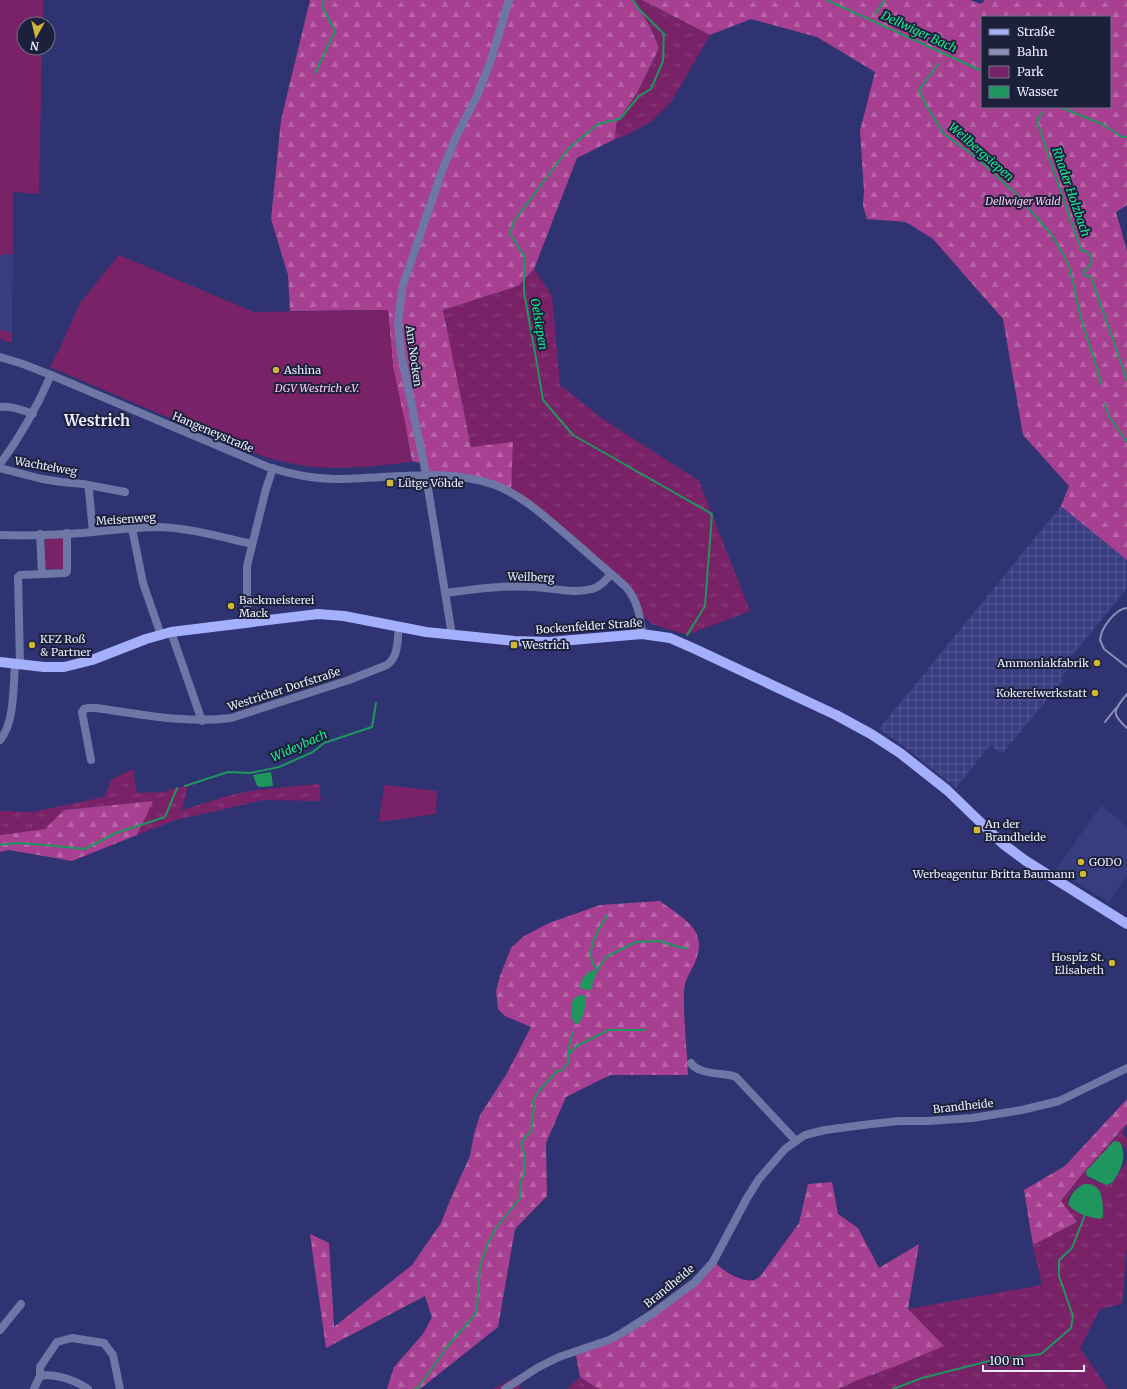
<svg xmlns="http://www.w3.org/2000/svg" width="1127" height="1389" font-family="Merriweather,serif">
  <defs>
    <pattern id="industrial-grid" width="8" height="8" patternUnits="userSpaceOnUse"><rect width="8" height="8" fill="#383c80"/><path d="M0 4h8M4 0v8" fill="none" stroke="#555893"/></pattern>
    <pattern id="grass-tufts" width="24" height="20" patternUnits="userSpaceOnUse"><rect width="24" height="20" fill="#792267"/><path d="M3 7l-1-3M5 7V3M7 7l1-3M15 17l-1-3M17 17v-4M19 17l1-3" fill="none" stroke="#8c427e"/></pattern>
    <pattern id="forest-firs" width="22" height="20" patternUnits="userSpaceOnUse"><rect width="22" height="20" fill="#a74091"/><path d="M5 1l3.5 6h-7zM16 11l3.5 6h-7z" fill="#b765a7"/></pattern>
  </defs>
  <rect width="100%" height="100%" fill="#2f3371"/>
  <!-- built -->
  <g fill="#383c80">
    <polygon points="13,254 12,332 0,330 0,255"/>
    <polygon points="1101,805 1127,827 1127,876 1109,902 1056,870"/>
  </g>
  <!-- industrial -->
  <polygon fill="url(#industrial-grid)" points="1061,506 1127,560 1127,588 1066,663 1070,667 1061,678 1063,680 1002,754 990,745 956,788 906,748 879,729"/>
  <!-- grass -->
  <g fill="url(#grass-tufts)" fill-rule="evenodd">
    <polygon points="634,0 642,0 710,35 671,102 652,121 629,134 615,139 616,124 637,93 659,48 649,25"/>
    <polygon points="534,269 552,296 560,385 603,419 699,481 750,611 687,635 652,624 639,611 633,595 511,492 471,447 443,310 518,286"/>
    <polygon points="133,769 137,793 163,792 188,785 182,810 231,795 256,790 319,784 321,801 264,800 176,820 137,835 152,801 64,810 45,829 0,835 0,811 33,812 104,797 112,779"/>
    <path d="M1127 1123V1126L1124 1130 1123 1135 1127 1138V1151L1123 1145 1086 1175 1087 1177 1106 1185 1112 1183 1127 1161V1247L1122 1304 1100 1309 1080 1348 1108 1389H838L858 1380 944 1346 908 1309 1042 1285 1033 1245 1077 1222 1061 1202 1084 1172ZM1095 1186 1102 1196 1068 1204 1070 1195 1078 1187Z"/>
    <polygon points="525,1372 519,1389 493,1389"/>
    <polygon points="580,1377 599,1389 568,1389 568,1388"/>
  </g>
  <!-- forest -->
  <g fill="url(#forest-firs)" fill-rule="evenodd">
    <polygon points="310,0 634,0 649,25 659,48 637,93 616,124 615,139 577,158 534,269 518,286 443,310 471,447 513,442 511,492 495,485 426,476 424,464 412,461 393,367 388,310 290,311 288,275 271,219 281,120"/>
    <path d="M642 0H970L981 4 985 0H1127V205L1116 212 1127 251V560L1061 506 1069 486 1023 435 1003 319 933 239 906 222 867 219 863 206 864 191 860 131 875 72 817 37 751 19 710 35ZM982 17H1110V107H982Z"/>
    <polygon points="153,801 137,835 72,861 9,850 0,852 0,835 45,829 64,810"/>
    <path d="M660 901C684 920 710 929 694 965 690 972 684 982 684 990 683 1018 687 1047 688 1075H610L566 1097 546 1143 547 1196 515 1229 498 1327 420 1389H387L394 1367 423 1334 432 1317 425 1296 326 1348 310 1234 329 1243 334 1327 412 1265 441 1223 451 1198 470 1156 474 1134 480 1115 506 1075 531 1027 505 1016 498 1009 496 991 500 976 511 948 524 936 549 923 600 905Z"/>
    <polygon points="1127,1099 1127,1123 1084,1172 1061,1201 1077,1222 1033,1245 1024,1190 1065,1166"/>
    <path d="M832 1182 838 1214 858 1228 879 1268 919 1244 908 1309 944 1346 896 1366 858 1380 838 1389H599L580 1377 576 1355 609 1342 716 1263C723 1271 742 1283 754 1280 757 1279 760 1277 762 1274L799 1223 808 1184Z"/>
  </g>
  <!-- green -->
  <g fill="#792267">
    <polygon points="0,0 43,0 43,24 24,24 24,48 42,48 39,194 13,192 13,254 0,255"/>
    <path d="M119 255 254 312 388 310 393 367 406 427 411 462C376 466 335 471 300 465 277 461 256 454 235 446L50 367 60 348 80 303Z"/>
    <polygon points="0,330 12,332 12,343 0,339"/>
    <polygon points="63,538 64,567 62,569 48,569 46,568 45,539"/>
    <polygon points="384,785 437,791 436,814 379,822"/>
  </g>
  <!-- water -->
  <g fill="#1f965e">
    <polygon points="271,772 273,786 260,787 257,786 253,775"/>
    <path d="M594 970 597 972 593 982 592 989 589 990 580 988C581 979 585 972 594 970Z"/>
    <path d="M580 995 586 996C586 1006 584 1017 578 1024H576C570 1020 569 1005 574 999 574 998 579 995 580 995Z"/>
    <path d="M1114 1141 1120 1142C1127 1157 1122 1169 1112 1183L1106 1185 1087 1176 1086 1171Z"/>
    <path d="M1085 1184C1104 1183 1103 1203 1103 1217L1100 1219C1089 1217 1075 1214 1068 1204 1071 1194 1075 1188 1085 1184Z"/>
  </g>
  <g fill="none" stroke-linecap="round" stroke-linejoin="round">
    <!-- stream -->
    <g stroke="#1f965e" stroke-width="2">
      <polyline points="633,0 639,9 664,34 663,61 651,89 639,96 620,119 598,124 568,149 514,221 510,234 524,256 524,292 537,364 543,400 573,435 712,514 705,606 687,635"/>
      <polyline points="827,0 982,71"/>
      <polyline points="875,14 885,0"/>
      <polyline points="938,64 919,90 928,109 944,134 977,158 1016,194 1051,234 1066,259 1070,270 1082,322 1098,371 1101,384"/>
      <polyline points="315,73 335,31 322,6 324,0"/>
      <polyline points="1060,107 1104,125 1122,137 1127,137"/>
      <path d="M1042 112 1037 121 1056 178 1081 250C1083 251 1086 251 1088 253 1096 259 1089 268 1083 272L1084 275 1091 277 1127 380"/>
      <polyline points="1105,404 1109,416 1127,442"/>
      <polyline points="185,786 228,772 250,773 279,767 313,752 324,743 372,727 376,703"/>
      <polyline points="0,845 16,843 46,845 85,849 116,833 165,817 177,788"/>
      <path d="M597 970C582 953 598 931 607 915"/>
      <polyline points="595,973 600,966 606,957 636,942 660,941 682,948 687,948"/>
      <polyline points="568,1055 577,1046 609,1030 645,1030"/>
      <polyline points="415,1389 419,1387 446,1348 474,1316 477,1309 480,1266 488,1243 496,1228 520,1198 521,1180 524,1175 525,1155 521,1144 525,1137 531,1132 534,1106 533,1101 539,1091 557,1071 563,1070 568,1063 568,1050 573,1032"/>
      <polyline points="893,1389 922,1378 989,1361 1041,1354 1071,1328 1073,1316 1059,1276 1059,1260 1072,1248 1085,1215"/>
    </g>
    <!-- minor -->
    <g stroke="#6e76a6" stroke-width="8">
      <path d="M0 357 23 364 51 375 268 467C290 474 313 479 336 479 389 479 444 467 495 485 524 496 546 518 569 537 588 554 607 570 626 587 638 601 640 616 642 634"/>
      <path d="M0 407C12 406 22 410 33 414"/>
      <path d="M0 464C21 436 37 407 51 375"/>
      <polyline points="0,468 42,479 62,482 83,484 125,492"/>
      <polyline points="89,485 89,491 93,532"/>
      <polyline points="132,528 143,583 161,635"/>
      <polyline points="40,534 42,574"/>
      <path d="M0 535C27 536 55 535 83 533 108 531 133 527 159 527 190 528 221 537 252 544"/>
      <path d="M446 593C475 589 504 585 534 587 553 588 574 594 592 589 600 587 606 580 611 574"/>
      <polyline points="247,622 247,566 266,489 273,468"/>
      <polyline points="171,632 202,721"/>
      <polyline points="450,635 451,629 424,464 401,354 398,324 399,313 403,285 443,168 457,135 476,98 490,63 509,0"/>
      <polyline points="20,664 18,577 20,575 65,573 67,572 67,533"/>
      <path d="M0 740C15 722 13 687 15 664"/>
      <path d="M91 760 82 712 84 709 89 708H96C141 714 186 724 231 718L349 680 387 665C399 656 397 641 399 627"/>
      <path d="M691 1063C697 1074 721 1073 733 1076L736 1077 796 1141"/>
      <polyline points="0,1330 21,1304"/>
      <path d="M40 1376C55 1373 75 1380 88 1389"/>
      <polyline points="34,1389 40,1376 40,1367 57,1342 72,1338 104,1343 113,1355 120,1389"/>
      <polyline points="505,1389 537,1368 559,1357 609,1340 622,1333 652,1314 695,1282 713,1262 747,1198 759,1179 785,1149 796,1141 805,1135 825,1130 871,1124 899,1121 928,1121 972,1118 1022,1110 1059,1101 1127,1068"/>
    </g>
    <!-- major -->
    <polyline stroke="#a4b0fe" stroke-width="10" points="0,662 44,667 64,667 92,660 146,639 171,632 318,614 344,616 426,632 514,641 549,642 642,634 670,638 695,649 836,715 871,734 900,753 947,790 1003,844 1026,861 1127,924"/>
    <!-- rail -->
    <g stroke="#8b8fb6" stroke-width="2">
      <path d="M1127 608C1115 609 1101 628 1100 640L1104 649 1127 667"/>
      <path d="M1127 694C1114 710 1110 713 1127 728"/>
      <polyline points="1105,722 1116,708"/>
    </g>
  </g>
  <!-- markers -->
  <g fill="#d1b736" stroke="#1c203b" stroke-width="1.5">
    <circle cx="276" cy="370" r="4"/>
    <rect x="386" y="479" width="8" height="8" rx="2"/>
    <circle cx="231" cy="606" r="4"/>
    <circle cx="32" cy="645" r="4"/>
    <rect x="510" y="641" width="8" height="8" rx="2"/>
    <circle cx="1097" cy="663" r="4"/>
    <circle cx="1095" cy="693" r="4"/>
    <rect x="973" y="826" width="8" height="8" rx="2"/>
    <circle cx="1081" cy="862" r="4"/>
    <circle cx="1083" cy="874" r="4"/>
    <circle cx="1112" cy="963" r="4"/>
  </g>
  <g text-anchor="middle" stroke-width="4" stroke-linejoin="round" paint-order="stroke">
    <!-- park labels -->
    <g font-size="11" font-style="italic" fill="#ffc9ef" stroke="#1c203b">
      <text x="1023" y="205">Dellwiger Wald</text>
      <text x="317" y="392">DGV Westrich e.V.</text>
    </g>
    <!-- street labels -->
    <g font-size="11" fill="#e9ecfc" stroke="#1c203b">
      <text transform="translate(414 356) rotate(82)" y="4">Am Nocken</text>
      <text transform="translate(213 432) rotate(23)" y="4">Hangeneystraße</text>
      <text transform="translate(46 466) rotate(10)" y="4">Wachtelweg</text>
      <text transform="translate(126 519) rotate(-4)" y="4">Meisenweg</text>
      <text transform="translate(531 577) rotate(2)" y="4">Weilberg</text>
      <text transform="translate(589 626) rotate(-4)" y="4">Bockenfelder Straße</text>
      <text transform="translate(284 689) rotate(-18)" y="4">Westricher Dorfstraße</text>
      <text transform="translate(963 1106) rotate(-6)" y="4">Brandheide</text>
      <text transform="translate(669 1286) rotate(-39)" y="4">Brandheide</text>
    </g>
    <!-- poi labels -->
    <g font-size="11" fill="#e9ecfc" stroke="#1c203b" text-anchor="start">
      <text x="284" y="374">Ashina</text>
      <text x="398" y="487">Lütge Vöhde</text>
      <text x="239" y="604">Backmeisterei<tspan x="239" dy="13">Mack</tspan></text>
      <text x="40" y="643">KFZ Roß<tspan x="40" dy="13">&amp; Partner</tspan></text>
      <text x="522" y="649">Westrich</text>
      <text x="1089" y="667" text-anchor="end">Ammoniakfabrik</text>
      <text x="1087" y="697" text-anchor="end">Kokereiwerkstatt</text>
      <text x="985" y="828">An der<tspan x="985" dy="13">Brandheide</tspan></text>
      <text x="1089" y="866">GODO</text>
      <text x="1075" y="878" text-anchor="end">Werbeagentur Britta Baumann</text>
      <text x="1104" y="961" text-anchor="end">Hospiz St.<tspan x="1104" dy="13">Elisabeth</tspan></text>
    </g>
    <!-- water labels -->
    <g font-size="12" font-style="italic" fill="#18ed94" stroke="#1c203b">
      <text transform="translate(919 32) rotate(25)" y="4">Dellwiger Bach</text>
      <text transform="translate(981 152) rotate(41)" y="4">Weilbergsiepen</text>
      <text transform="translate(1071 192) rotate(71)" y="4">Rhader Holzbach</text>
      <text transform="translate(539 324) rotate(80)" y="4">Oelsiepen</text>
      <text transform="translate(299 746) rotate(-24)" y="4">Wideybach</text>
    </g>
    <!-- district labels -->
    <g font-size="15" font-weight="bold" fill="#e9ecfc" stroke="#1c203b">
      <text x="97" y="426">Westrich</text>
    </g>
  </g>
  <!-- legend -->
  <rect x="981" y="16" width="130" height="92" fill="#1c203b" stroke="#6e7288"/>
  <rect x="989" y="29" width="20" height="6" fill="#a4b0fe" stroke="#6e7288"/>
  <text x="1017" y="36" font-size="12" fill="#e9ecfc">Straße</text>
  <rect x="989" y="49" width="20" height="6" fill="#8b8fb6" stroke="#6e7288"/>
  <text x="1017" y="56" font-size="12" fill="#e9ecfc">Bahn</text>
  <rect x="989" y="66" width="20" height="12" fill="#792267" stroke="#6e7288"/>
  <text x="1017" y="76" font-size="12" fill="#e9ecfc">Park</text>
  <rect x="989" y="86" width="20" height="12" fill="#1f965e" stroke="#6e7288"/>
  <text x="1017" y="96" font-size="12" fill="#e9ecfc">Wasser</text>
  <!-- north arrow -->
  <g transform="translate(36 36) rotate(188)"><circle r="19" fill="#1c203b" stroke="#6e7288"/>
  <path d="M0-3L7 15L0 10L-7 15Z" fill="#d1b736"/>
  <text y="-6" font-size="11" font-weight="bold" text-anchor="middle" fill="#e9ecfc">N</text>
  </g>
  <!-- scale -->
  <path d="M983 1365v6h101v-6" fill="none" stroke="#e9ecfc" stroke-width="2"/>
  <text x="989" y="1365" font-size="12" fill="#e9ecfc" stroke="#1c203b" stroke-width="3" paint-order="stroke">100 m</text>
</svg>
